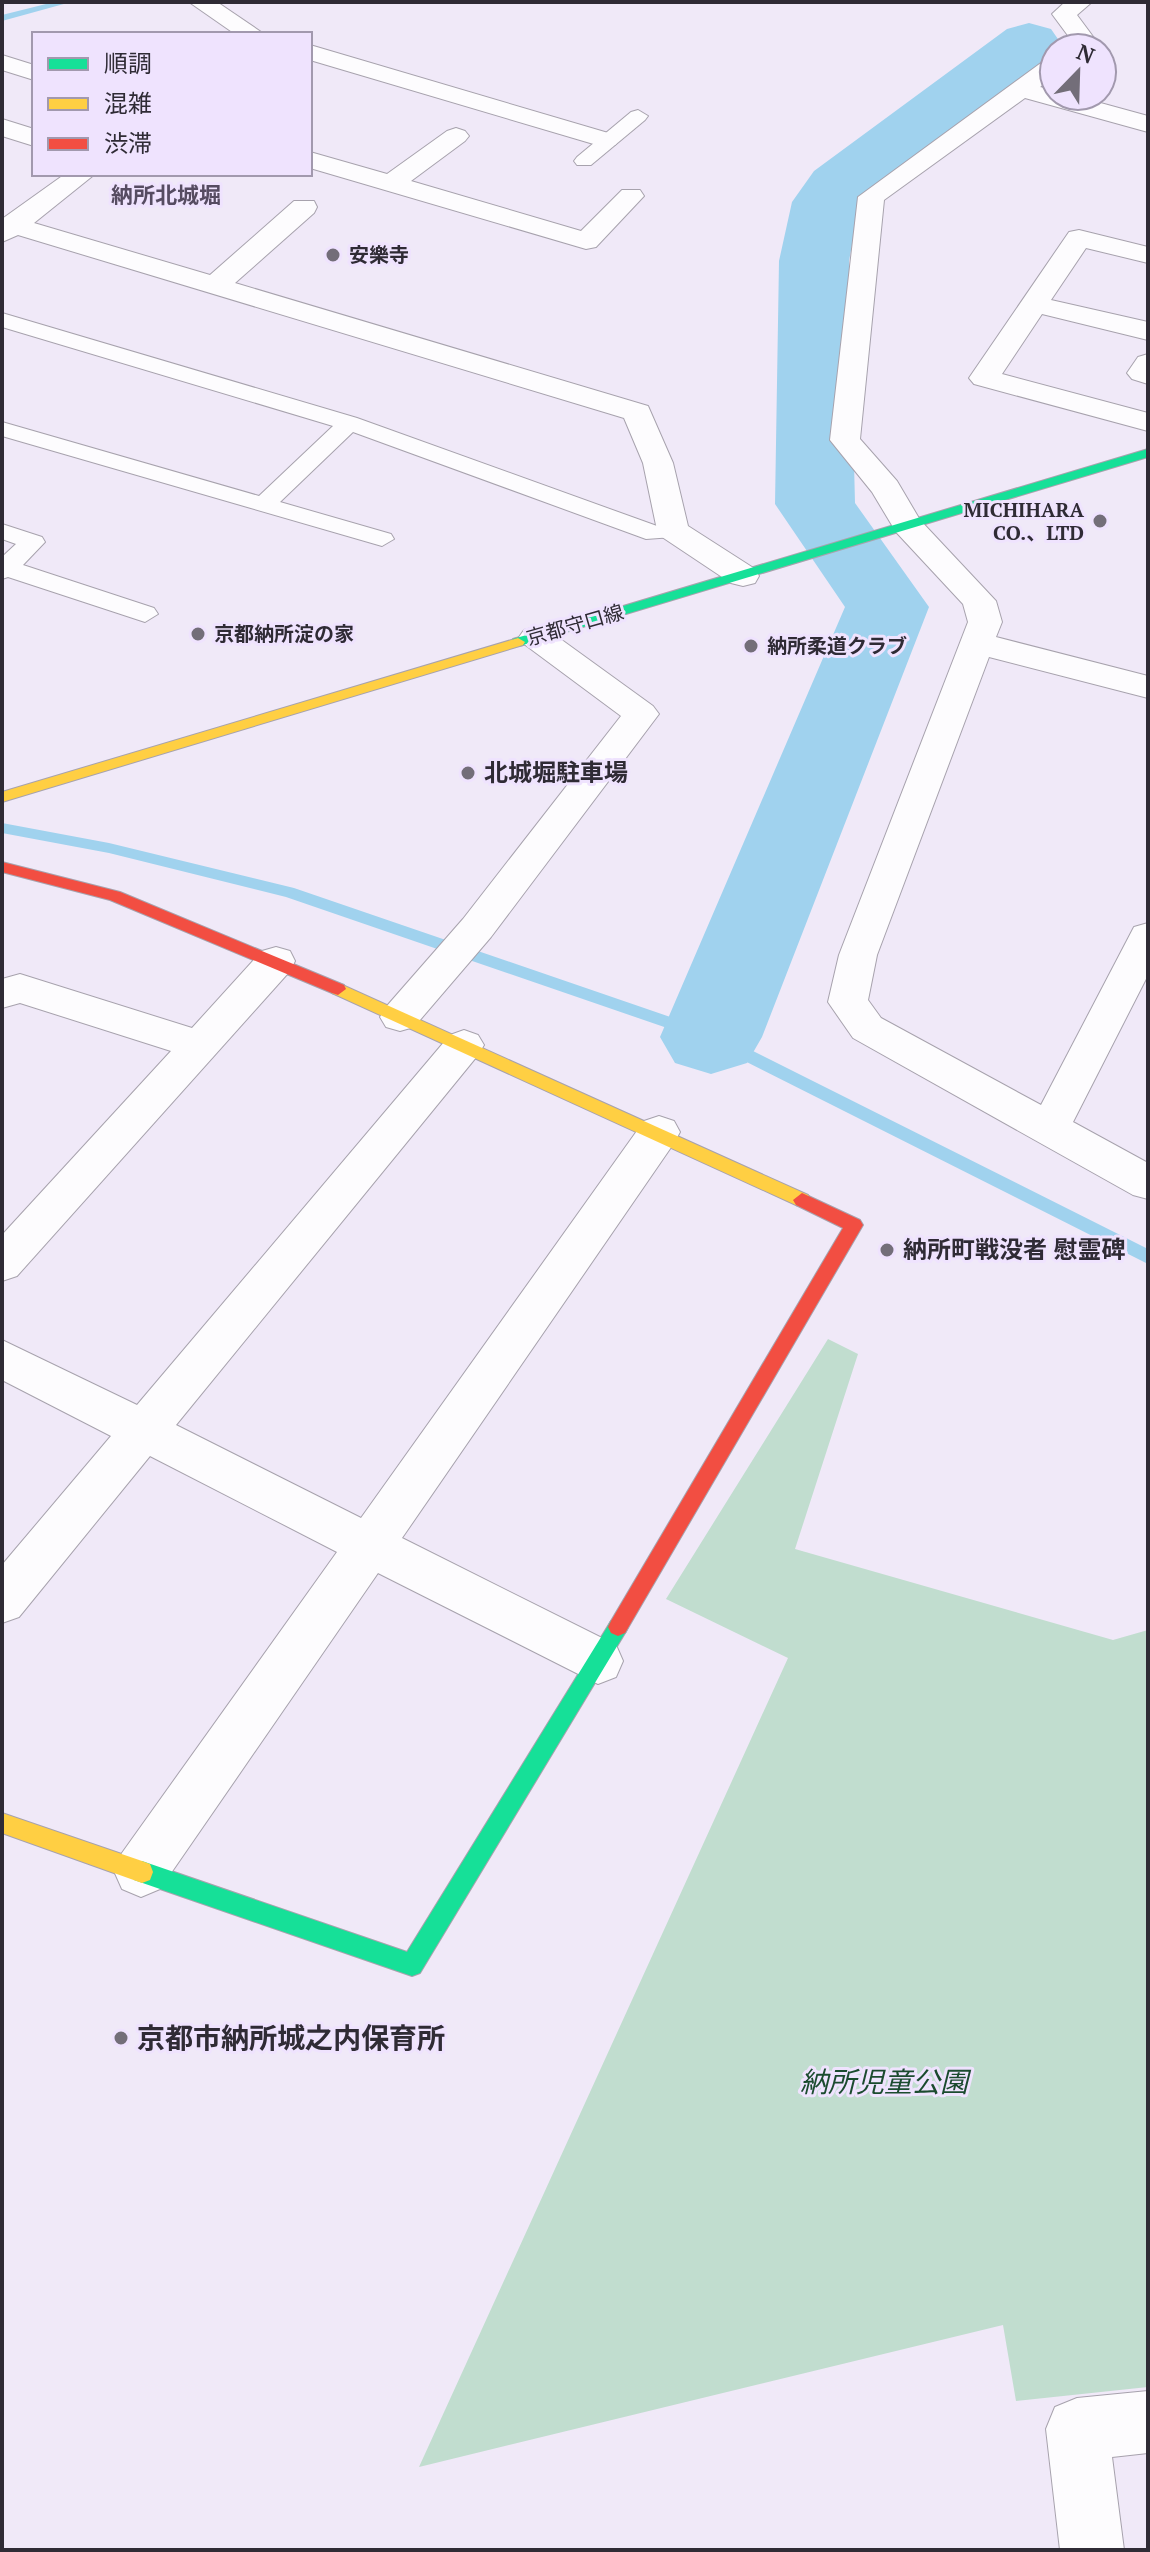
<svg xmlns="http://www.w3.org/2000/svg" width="1150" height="2552" font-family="'PT Serif','Noto Sans JP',serif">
  <rect width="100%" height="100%" fill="#f0e9f8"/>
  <!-- green -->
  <polygon fill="#c1ddcf" points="828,1339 858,1354 795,1549 1113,1640 1148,1630 1148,2387 1016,2401 1003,2325 419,2467 788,1658 666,1599"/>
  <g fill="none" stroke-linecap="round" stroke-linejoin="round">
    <!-- stream -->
    <g fill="#a0d2ee" fill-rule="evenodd">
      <polygon points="54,2 71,2 2,21 2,15"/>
      <polygon points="2,823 109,843 294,888 717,1033 1148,1249 1148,1264 705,1041 286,897 109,853 2,833"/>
    </g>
    <!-- river -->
    <polygon fill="#a0d2ee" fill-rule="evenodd" points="1029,23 1051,29 1060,42 1051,55 860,202 849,261 855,503 929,607 762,1037 747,1063 711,1074 675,1063 660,1037 845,607 775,504 779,261 792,202 814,171 1007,29"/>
    <defs>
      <g id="lane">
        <polygon points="638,110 648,116 645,120 591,165 577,165 574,161 577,157 631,112"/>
        <polygon points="2,313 357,418 657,526 673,523 685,530 673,537 646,539 353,432 280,502 391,534 394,539 382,546 2,436 2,422 259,496 333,426 2,327"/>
        <polygon points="2,524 42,537 45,542 23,565 154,608 158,614 145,622 8,577 2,579 2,557 16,544 2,539"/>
      </g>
      <g id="street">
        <polygon points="189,2 217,2 264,34 235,34"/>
        <polygon points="1065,2 1092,2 1077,15 1097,42 1092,48 1065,48 1072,41 1052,14"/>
        <polygon points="310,45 615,135 619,140 615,145 597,145 310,60"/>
        <polygon points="2,55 34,65 34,80 2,70"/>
        <polygon points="1054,58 1054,77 1040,87 1054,90 1054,96 1075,96 1148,116 1148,132 1025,98 884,200 860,439 897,481 920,520 996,601 1002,622 996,637 1148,676 1148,698 989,657 877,955 868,1000 881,1018 1041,1105 1134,927 1148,923 1148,975 1073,1122 1148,1163 1148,1199 1133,1195 853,1038 828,1002 839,955 968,622 963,604 896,532 872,492 830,440 858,197 1045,60"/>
        <polygon points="2,119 34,129 34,146 2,136"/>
        <polygon points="456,128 465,131 469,136 465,141 411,181 581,231 622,190 640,190 644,196 596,247 586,249 310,168 310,152 387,174 447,131"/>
        <polygon points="65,174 95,174 34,223 210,275 294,201 314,201 317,207 314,213 235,283 648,406 673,463 688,526 755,569 759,576 755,583 743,586 731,583 662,537 657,530 643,463 624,418 18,235 2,242 2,219"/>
        <polygon points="1079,230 1148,247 1148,263 1086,248 1051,300 1148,322 1148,340 1042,314 1002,374 1148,413 1148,431 974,384 969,378 1069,232"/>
        <polygon points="1148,354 1148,384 1132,379 1127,373 1138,357"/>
        <polygon points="536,627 548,630 653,706 659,714 491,937 414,1027 400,1031 386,1027 380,1017 386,1007 463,919 621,716 524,644 519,637 524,630"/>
        <polygon points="276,947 290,951 295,961 290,971 17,1276 2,1281 2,1235 171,1051 20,1003 2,1008 2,979 20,974 192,1028 262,951"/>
        <polygon points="464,1030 478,1035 484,1045 478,1055 176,1425 361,1518 644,1121 659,1116 674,1121 680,1132 674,1143 402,1538 616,1645 623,1661 616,1677 598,1684 378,1573 160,1889 141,1897 122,1889 114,1871 122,1853 337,1552 150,1456 19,1617 2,1623 2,1565 111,1436 2,1380 2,1340 137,1405 450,1035"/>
        <polygon points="1148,2391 1148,2453 1112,2457 1124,2550 1060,2550 1046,2429 1055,2407 1077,2398"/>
      </g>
      <g id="fast">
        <polygon points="1148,449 1148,457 523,645 518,646 511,642 513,639"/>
        <polygon points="618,1618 625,1621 628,1627 625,1633 420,1973 412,1976 134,1880 131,1872 134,1864 142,1861 407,1952 611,1621"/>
      </g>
      <g id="slow">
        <polygon points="518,638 525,642 523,645 2,802 2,792"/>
        <polygon points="338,983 808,1195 811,1200 802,1207 796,1205 332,993 330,989 332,985"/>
        <polygon points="2,1813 142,1861 150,1864 153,1872 150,1880 142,1883 2,1833"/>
      </g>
      <g id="jam">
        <polygon points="2,862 120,892 344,985 346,989 338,995 332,993 110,900 2,872"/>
        <polygon points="802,1193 860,1220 863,1225 625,1633 618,1636 611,1633 608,1627 611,1621 843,1228 796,1205 793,1200"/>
      </g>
    </defs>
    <!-- lane casing -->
    <use href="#lane" stroke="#a7a2ad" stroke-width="2"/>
    <!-- street casing -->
    <use href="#street" stroke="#a7a2ad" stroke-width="2"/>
    <!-- fast casing -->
    <use href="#fast" stroke="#a7a2ad" stroke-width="2"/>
    <!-- slow casing -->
    <use href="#slow" stroke="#a7a2ad" stroke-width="2"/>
    <!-- jam casing -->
    <use href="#jam" stroke="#a7a2ad" stroke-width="2"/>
    <!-- lane -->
    <use href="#lane" fill="#fdfcfe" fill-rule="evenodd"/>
    <!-- street -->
    <use href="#street" fill="#fdfcfe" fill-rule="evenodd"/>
    <!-- fast -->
    <use href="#fast" fill="#16e098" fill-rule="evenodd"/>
    <!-- slow -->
    <use href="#slow" fill="#ffcf43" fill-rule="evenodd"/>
    <!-- jam -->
    <use href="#jam" fill="#f24e42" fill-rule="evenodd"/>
  </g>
  <!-- markers -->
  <g fill="#736e79" stroke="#efe3fe" stroke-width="3">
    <circle cx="333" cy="255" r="8"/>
    <circle cx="1100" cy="521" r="8"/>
    <circle cx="198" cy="634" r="8"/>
    <circle cx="751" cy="646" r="8"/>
    <circle cx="468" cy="773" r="8"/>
    <circle cx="887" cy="1250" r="8"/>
    <circle cx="121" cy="2038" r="8"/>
  </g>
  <g text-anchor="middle" stroke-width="6" stroke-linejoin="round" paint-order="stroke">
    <!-- far-poi labels -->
    <g font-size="20" font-weight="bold" fill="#2f2b35" stroke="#efe3fe" text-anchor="start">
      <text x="349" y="262">安樂寺</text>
      <text x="1084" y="517" text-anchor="end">MICHIHARA<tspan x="1084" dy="23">CO.、LTD</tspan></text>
      <text x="214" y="641">京都納所淀の家</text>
      <text x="767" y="653">納所柔道クラブ</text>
    </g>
    <!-- far-street labels -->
    <g font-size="20" fill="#2f2b35" stroke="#efe3fe">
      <text transform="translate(575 625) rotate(-16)" y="7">京都守口線</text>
    </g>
    <!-- far-neighbourhood labels -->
    <g font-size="22" font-weight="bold" fill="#564c62" stroke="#efe3fe">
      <text x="166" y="203">納所北城堀</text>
    </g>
    <!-- poi labels -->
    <g font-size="24" font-weight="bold" fill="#2f2b35" stroke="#efe3fe" text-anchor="start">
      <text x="484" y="781">北城堀駐車場</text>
      <text x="903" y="1258">納所町戦没者 慰霊碑</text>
    </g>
    <!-- near-poi labels -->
    <g font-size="28" font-weight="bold" fill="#2f2b35" stroke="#efe3fe" text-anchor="start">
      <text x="137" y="2048">京都市納所城之内保育所</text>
    </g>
    <!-- near-park labels -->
    <g font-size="28" font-style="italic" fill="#1b4b2f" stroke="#efe3fe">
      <text x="884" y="2092">納所児童公園</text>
    </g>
  </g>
  <!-- border -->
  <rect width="1150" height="2552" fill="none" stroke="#2f2b35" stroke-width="8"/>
  <!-- legend -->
  <rect x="32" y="32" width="280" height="144" fill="#efe3fe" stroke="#a299ae" stroke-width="2"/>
  <rect x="48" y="58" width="40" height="12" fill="#16e098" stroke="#a299ae" stroke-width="2"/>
  <text x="104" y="72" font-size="24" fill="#2f2b35">順調</text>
  <rect x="48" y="98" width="40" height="12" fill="#ffcf43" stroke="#a299ae" stroke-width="2"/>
  <text x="104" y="112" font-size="24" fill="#2f2b35">混雑</text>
  <rect x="48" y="138" width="40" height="12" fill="#f24e42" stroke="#a299ae" stroke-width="2"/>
  <text x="104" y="152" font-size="24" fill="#2f2b35">渋滞</text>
  <!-- north arrow -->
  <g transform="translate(1078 72) rotate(23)"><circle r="38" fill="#efe3fe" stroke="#a299ae" stroke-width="2"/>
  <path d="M0-6L14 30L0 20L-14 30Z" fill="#736e79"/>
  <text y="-12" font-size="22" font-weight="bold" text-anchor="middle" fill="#2f2b35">N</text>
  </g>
</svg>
